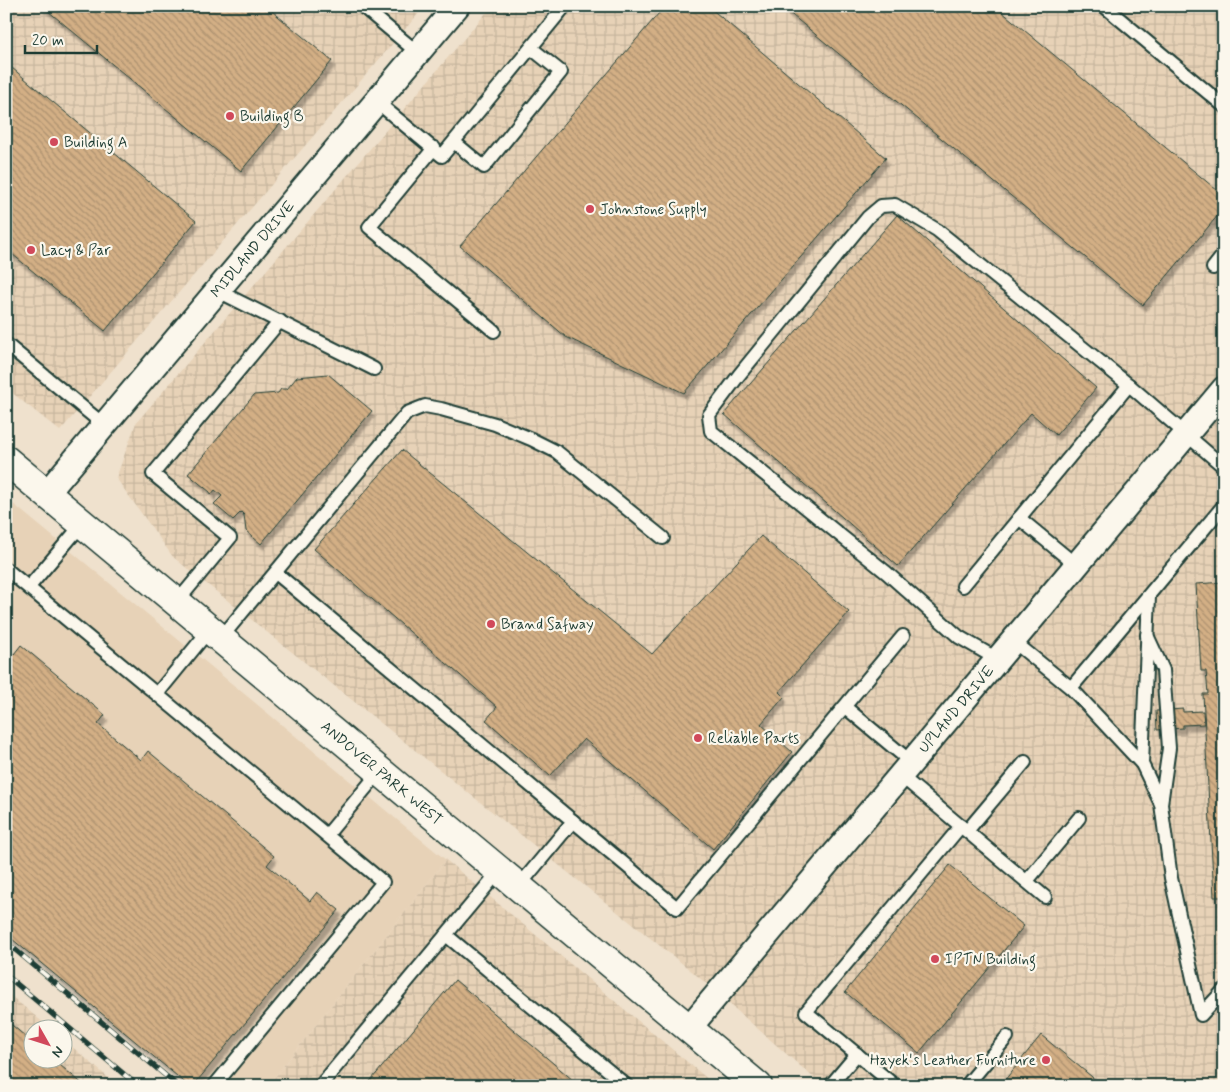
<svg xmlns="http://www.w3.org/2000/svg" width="1230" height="1092" font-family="Mynerve,sans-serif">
  <defs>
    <pattern id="industrial-grid" width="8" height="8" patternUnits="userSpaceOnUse" patternTransform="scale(1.25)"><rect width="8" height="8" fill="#e7d2b7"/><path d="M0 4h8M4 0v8" fill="none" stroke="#c6b59e"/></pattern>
    <pattern id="building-back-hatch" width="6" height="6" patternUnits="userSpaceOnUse" patternTransform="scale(1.25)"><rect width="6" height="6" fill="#d3af85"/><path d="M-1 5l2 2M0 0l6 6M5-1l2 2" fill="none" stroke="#ab906e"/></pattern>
    <filter id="shadow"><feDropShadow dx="3" dy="5.5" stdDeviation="1" flood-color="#0004"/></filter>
  </defs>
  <rect width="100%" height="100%" fill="#efe1cd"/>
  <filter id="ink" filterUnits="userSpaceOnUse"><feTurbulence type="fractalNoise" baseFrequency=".02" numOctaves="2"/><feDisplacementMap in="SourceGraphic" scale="10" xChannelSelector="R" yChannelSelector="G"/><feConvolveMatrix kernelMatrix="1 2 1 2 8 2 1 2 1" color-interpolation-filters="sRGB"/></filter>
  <g filter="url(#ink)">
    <!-- built -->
    <polygon fill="#e7d2b7" points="6,498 446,860 268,1086 195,1086 6,930"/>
    <!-- industrial -->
    <g fill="url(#industrial-grid)">
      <polygon points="6,6 425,6 60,431 6,388"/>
      <polygon points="492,6 1224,6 1224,1086 823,1086 694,973 173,557 116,478 136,423"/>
      <polygon points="446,860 716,1086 268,1086"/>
      <polygon points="6,992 51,1029 32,1030 32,1060 62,1060 63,1039 118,1086 6,1086"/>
    </g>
    <!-- building -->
    <g fill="url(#building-back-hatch)" stroke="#1f3d34" filter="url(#shadow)">
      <polygon points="42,6 266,6 332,61 241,171"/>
      <polygon points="665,6 708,6 886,158 684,393 566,337 460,246"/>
      <polygon points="781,6 995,6 1224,196 1224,208 1143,305"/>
      <polygon points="6,63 196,221 105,331 6,249"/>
      <polygon points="897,215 1096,388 1056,435 1031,413 898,566 724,414"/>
      <polygon points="328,374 372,411 261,544 246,531 244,515 241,512 233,520 214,504 222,496 215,490 211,495 210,492 188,474 254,395 278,393 281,389 287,389 297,377"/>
      <polygon points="402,450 652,654 761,536 849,612 779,692 784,697 761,724 792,752 713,849 584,739 550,776 486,720 497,707 314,549"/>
      <polygon points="1224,582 1224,897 1214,897 1203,694 1208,694 1206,671 1201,671 1196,584"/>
      <polygon points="21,645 105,715 98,724 141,760 148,751 274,856 267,865 310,901 317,892 339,910 193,1086 189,1086 6,934 6,648 14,654"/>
      <polygon points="1183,709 1183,712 1203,711 1204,724 1183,725 1183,728 1157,730 1156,711"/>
      <polygon points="950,865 1024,926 919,1053 845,992"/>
      <polygon points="455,980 580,1086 366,1086"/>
      <polygon points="6,1020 32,1042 32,1060 54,1060 85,1086 6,1086"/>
      <polygon points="1041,1035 1103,1086 1000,1086"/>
    </g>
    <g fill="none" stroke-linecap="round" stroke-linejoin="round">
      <defs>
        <g id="lane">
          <polyline points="362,6 418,53"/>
          <polyline points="1104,6 1224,106"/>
          <polyline points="377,102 442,156 565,6"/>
          <polyline points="454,142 484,167 561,72 531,48"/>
          <polyline points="434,148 369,227 494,331"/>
          <polyline points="1213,268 1224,254"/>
          <polyline points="218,291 374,369"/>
          <polyline points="6,344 104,425"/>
          <polyline points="1019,518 1076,565"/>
          <polyline points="6,569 383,882 214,1086"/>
          <polyline points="276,573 573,821 519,886"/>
          <polyline points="963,586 1129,385"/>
          <polyline points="29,587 83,523"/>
          <polyline points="177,602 230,538 153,474 280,321"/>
          <polyline points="1147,635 1163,670 1169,748 1161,804"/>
          <polyline points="221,638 407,413 425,406 441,409 495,424 531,439 557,452 663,538"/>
          <polyline points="1013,641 1071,688 1142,764 1161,804 1171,878 1201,1015 1224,990"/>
          <polyline points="997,659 959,637 887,573 711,431 709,415 739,375 868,217 881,206 895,205 937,230 1129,385 1224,467"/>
          <polyline points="1071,688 1224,505"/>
          <polyline points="157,694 210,629"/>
          <polyline points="845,707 911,762"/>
          <polyline points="1142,764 1149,596"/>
          <polyline points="900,775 1045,897"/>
          <polyline points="573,821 677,908 903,636"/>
          <polyline points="967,831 1025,762"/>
          <polyline points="327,835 380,771"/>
          <polyline points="1027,881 1079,818"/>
          <polyline points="446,935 627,1086"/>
          <polyline points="894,1085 806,1012 961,826"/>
          <polyline points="320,1086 500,870"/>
          <polyline points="830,1086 857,1054"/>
          <polyline points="966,1086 1007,1037"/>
        </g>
        <g id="street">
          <path id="s1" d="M47 493 457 6"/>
          <path id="s2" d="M689 1028 1224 389"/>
        </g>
        <g id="secondary">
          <path id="s3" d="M6 460 758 1086"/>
        </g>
      </defs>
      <!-- lane casing -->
      <use href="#lane" stroke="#1f3d34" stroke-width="16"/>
      <!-- street casing -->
      <use href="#street" stroke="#1f3d34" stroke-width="28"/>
      <!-- secondary casing -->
      <use href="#secondary" stroke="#1f3d34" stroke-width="31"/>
      <!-- lane -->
      <use href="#lane" stroke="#fbf7ec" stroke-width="12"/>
      <!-- street -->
      <use href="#street" stroke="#fbf7ec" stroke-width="24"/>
      <!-- secondary -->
      <use href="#secondary" stroke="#fbf7ec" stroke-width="28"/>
      <defs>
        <g id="rail">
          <polyline points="6,942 178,1086"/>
          <polyline points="6,975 138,1086"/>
          <polyline points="1222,1086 1224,1083"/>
        </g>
      </defs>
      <!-- rail casing -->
      <use href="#rail" stroke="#1f3d34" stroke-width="5.5"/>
      <!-- rail -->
      <use href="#rail" stroke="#fbf7ec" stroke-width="4" stroke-dasharray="11" stroke-linecap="butt"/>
    </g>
  </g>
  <!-- markers -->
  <g fill="#d1495b" stroke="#fbf7ec" stroke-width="2">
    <circle cx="230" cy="116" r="5"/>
    <circle cx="54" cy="142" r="5"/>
    <circle cx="590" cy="209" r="5"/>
    <circle cx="31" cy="250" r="5"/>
    <circle cx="491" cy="624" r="5"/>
    <circle cx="698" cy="738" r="5"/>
    <circle cx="935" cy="959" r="5"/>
    <circle cx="1046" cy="1060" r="5"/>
  </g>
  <g text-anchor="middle" stroke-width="4.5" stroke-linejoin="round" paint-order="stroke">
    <!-- poi labels -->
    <g font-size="15" fill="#1f3d34" stroke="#fbf7ec" text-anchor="start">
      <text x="240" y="121">Building B</text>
      <text x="64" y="147">Building A</text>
      <text x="600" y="214">Johnstone Supply</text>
      <text x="41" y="255">Lacy &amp; Par</text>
      <text x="501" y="629">Brand Safway</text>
      <text x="708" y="743">Reliable Parts</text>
      <text x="945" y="964">IPTN Building</text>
      <text x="1036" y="1065" text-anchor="end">Hayek's Leather Furniture</text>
    </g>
    <!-- street labels -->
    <g font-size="15" fill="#1f3d34" stroke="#fbf7ec">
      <text dy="5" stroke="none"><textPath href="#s1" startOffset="319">MIDLAND DRIVE</textPath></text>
      <text dy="5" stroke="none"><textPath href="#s2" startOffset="416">UPLAND DRIVE</textPath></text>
      <text dy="5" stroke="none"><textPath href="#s3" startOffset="489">ANDOVER PARK WEST</textPath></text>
    </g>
  </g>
  <!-- margin -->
  <rect width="1230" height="1092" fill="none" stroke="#fbf7ec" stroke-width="25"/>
  <rect x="12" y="12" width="1205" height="1067" fill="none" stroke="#1f3d34" stroke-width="2" filter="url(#ink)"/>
  <!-- north arrow -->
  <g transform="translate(48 1044) rotate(129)"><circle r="24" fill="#fbf7ec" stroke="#a3ada2"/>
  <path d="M0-4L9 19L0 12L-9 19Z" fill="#d1495b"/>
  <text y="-8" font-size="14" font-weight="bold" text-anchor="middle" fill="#1f3d34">N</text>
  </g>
  <!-- scale -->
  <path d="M25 45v8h72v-8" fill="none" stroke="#1f3d34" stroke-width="2.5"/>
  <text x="32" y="45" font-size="15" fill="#1f3d34" stroke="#fbf7ec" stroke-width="4" paint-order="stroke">20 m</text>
</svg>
